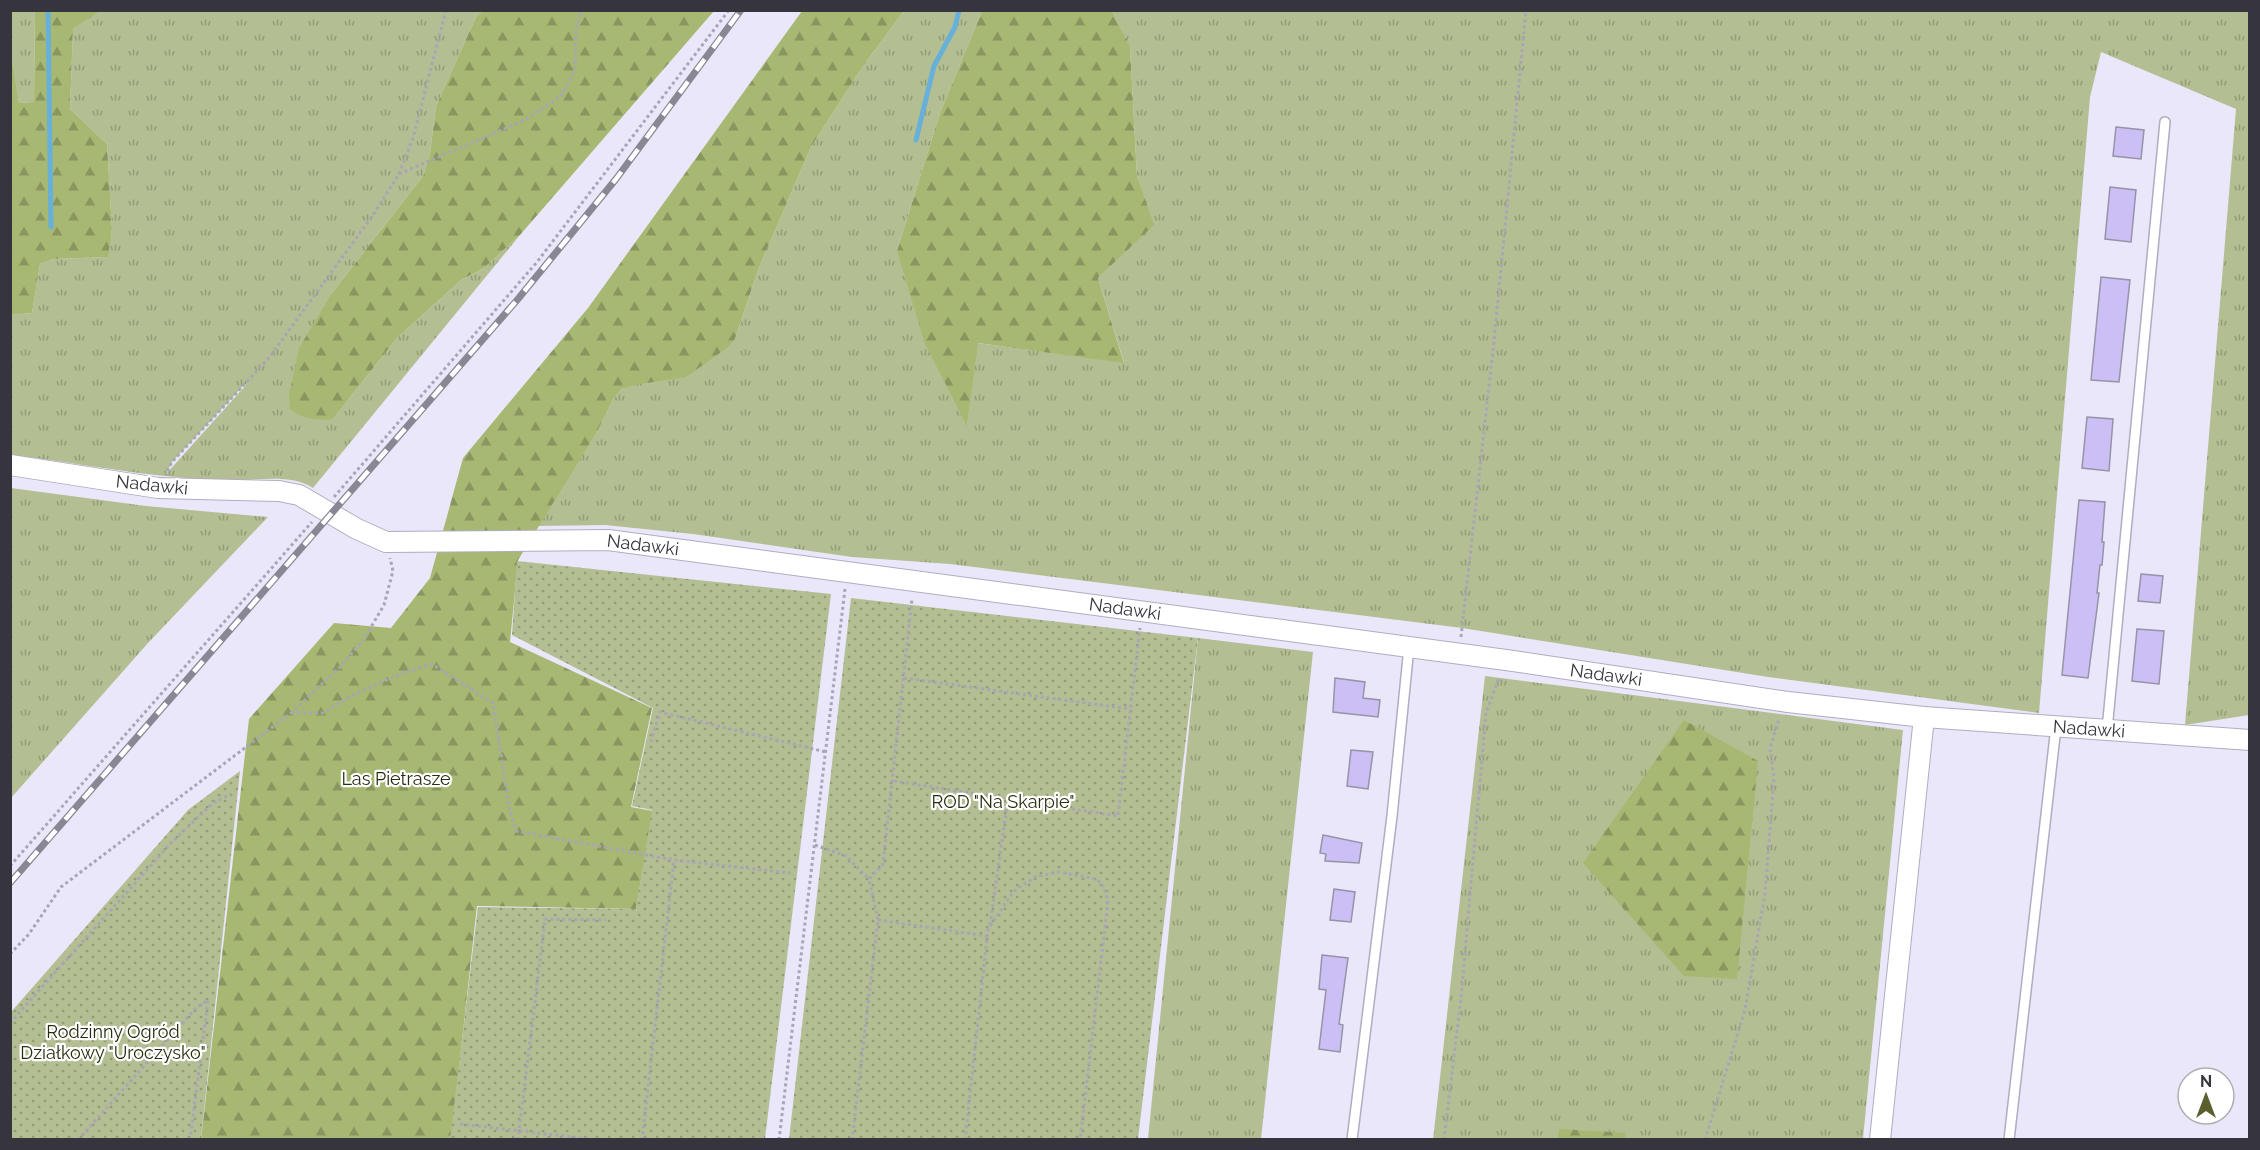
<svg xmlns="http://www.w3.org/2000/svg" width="2260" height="1150" font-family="Raleway,sans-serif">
  <defs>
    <pattern id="grass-tufts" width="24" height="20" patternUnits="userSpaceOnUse" patternTransform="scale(1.5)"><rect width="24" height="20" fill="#b3bf92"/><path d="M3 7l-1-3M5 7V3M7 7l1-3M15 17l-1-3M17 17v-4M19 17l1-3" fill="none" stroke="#929c78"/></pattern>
    <pattern id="forest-firs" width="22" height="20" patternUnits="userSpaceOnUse" patternTransform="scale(1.5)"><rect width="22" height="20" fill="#a7b872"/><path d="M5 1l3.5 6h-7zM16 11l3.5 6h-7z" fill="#89965f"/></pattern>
    <pattern id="garden-dots" width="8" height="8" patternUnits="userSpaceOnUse" patternTransform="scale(1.5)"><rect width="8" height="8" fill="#b3bf92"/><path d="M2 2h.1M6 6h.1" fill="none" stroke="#929c78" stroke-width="1.8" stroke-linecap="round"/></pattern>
  </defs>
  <rect width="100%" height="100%" fill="#ebe7fb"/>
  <!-- grass -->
  <g fill="url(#grass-tufts)" fill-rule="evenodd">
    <path d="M100 10 484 11 476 17 436 106 430 153 423 176 332 293 333 419 397 338 461 280 484 268 520 235 313 488C294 475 265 479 242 480 164 481 88 464 11 455V315L32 313 40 264 53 259 107 257 112 229 107 144 70 109 73 29ZM245 384 246 385 166 474 172 462Z"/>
    <polygon points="10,11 35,11 34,102 19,103 11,57"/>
    <polygon points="904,11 982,11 940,113 897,251 967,425 977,343 1124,362 1098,278 1153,225 1137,176 1130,48 1112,11 2249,11 2249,715 2185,725 2236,109 2101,52 2090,97 2039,713 1768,677 1462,628 950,564 852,557 693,534 605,525 537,526 597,432 614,398 622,389 735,339 758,270 811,147 863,66"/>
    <polygon points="11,488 146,506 268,517 148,643 11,798"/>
    <polygon points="1198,638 1313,652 1261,1139 1148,1139"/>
    <polygon points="1485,676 1903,730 1863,1139 1433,1140"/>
  </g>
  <!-- forest -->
  <g fill="url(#forest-firs)">
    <path d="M484 10 714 11 520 235 484 268 461 280 397 338 333 419C317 421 302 419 290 409L289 395 299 348 332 293 423 176 430 153 436 106 476 17Z"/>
    <polygon points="35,11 100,11 73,29 70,109 107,144 112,229 108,257 53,259 40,264 32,313 11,315 11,54 19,103 34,102"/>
    <polygon points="802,11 904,11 863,66 811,147 758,270 735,339 727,348 686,377 634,385 622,389 614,398 597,432 518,560 510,642 652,708 631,807 653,811 636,909 477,906 451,1139 201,1140 249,719 334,623 391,628 430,578 463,458 588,308"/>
    <polygon points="982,11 1112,11 1130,47 1137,176 1154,225 1098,278 1124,363 978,343 967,426 925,344 897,251 940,113"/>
    <polygon points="1684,720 1758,761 1737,979 1684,976 1583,863"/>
    <polygon points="1559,1129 1626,1133 1625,1139 1558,1139"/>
  </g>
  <!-- garden -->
  <g fill="url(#garden-dots)">
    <polygon points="517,561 831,594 765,1139 450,1139 478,907 636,909 652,810 632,806 653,708 512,635"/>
    <polygon points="851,598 1198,638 1138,1139 789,1139"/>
    <polygon points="240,771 201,1139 11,1139 11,1012 188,810"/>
  </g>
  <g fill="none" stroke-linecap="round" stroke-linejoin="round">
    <!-- stream -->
    <g stroke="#66b0d9" stroke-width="5">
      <polyline points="48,10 51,227"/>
      <polyline points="916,140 934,66 955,27 959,10"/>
    </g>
  </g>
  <!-- building -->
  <g fill="#ccbff6" stroke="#9793a6" stroke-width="1.5">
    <polygon points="2116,127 2144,130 2141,159 2113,156"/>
    <polygon points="2110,187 2136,190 2131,242 2105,239"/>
    <polygon points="2101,277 2130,280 2119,382 2091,380"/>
    <polygon points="2087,417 2113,419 2109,471 2082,468"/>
    <polygon points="2079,500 2105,502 2102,542 2104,542 2103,554 2102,565 2100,565 2097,593 2099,593 2088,678 2062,675"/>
    <polygon points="2141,574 2163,576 2160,603 2138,601"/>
    <polygon points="2137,629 2164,631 2159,684 2132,681"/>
    <polygon points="1335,678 1365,682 1363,698 1380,700 1378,717 1333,712"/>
    <polygon points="1351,750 1373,752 1368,789 1347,786"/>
    <polygon points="1323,835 1362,843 1359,863 1325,861 1326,854 1320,853"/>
    <polygon points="1334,889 1355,892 1351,922 1330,920"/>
    <polygon points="1322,955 1348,958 1339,1024 1343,1025 1340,1052 1319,1049 1326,990 1319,989"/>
  </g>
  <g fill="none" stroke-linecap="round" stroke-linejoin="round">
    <defs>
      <g id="service">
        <polyline points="2107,730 2165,122"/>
        <polyline points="1352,1140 1392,816 1409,647"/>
        <polyline points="2009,1140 2056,727"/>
      </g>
      <g id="minor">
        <polyline points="10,465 158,488 279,491 299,495 357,529 386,542 608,540 1506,660 1788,702 1924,717 2250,740"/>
        <polyline points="1880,1140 1924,717"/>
      </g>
    </defs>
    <!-- service casing -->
    <use href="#service" stroke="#b1acbf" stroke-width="12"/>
    <!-- minor casing -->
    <use href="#minor" stroke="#b1acbf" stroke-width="22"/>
    <!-- path -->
    <g stroke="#a8a5b4" stroke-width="3" stroke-dasharray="3 3" stroke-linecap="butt">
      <polyline points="399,174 413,138 446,10"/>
      <polyline points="167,471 172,462 268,359 373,215 399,174 525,120 561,96 575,71 576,30 582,10"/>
      <polyline points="334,497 537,262 729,10"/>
      <polyline points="1461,637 1493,351 1526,10"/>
      <polyline points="904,678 1130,709"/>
      <polyline points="291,713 323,713 349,697 402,673 432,664 493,703 510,811 516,831 674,860 790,873"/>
      <polyline points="651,742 660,712 826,752"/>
      <polyline points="894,781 1118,816 1140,628"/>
      <polyline points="815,845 846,856 869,879"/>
      <polyline points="10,866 312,522"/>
      <polyline points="878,920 987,936"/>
      <polyline points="990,925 1008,799"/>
      <polyline points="10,954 29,934 61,887 291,713 340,667 364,639 384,605 393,571 390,558"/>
      <polyline points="10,1023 170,844 213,803 231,794"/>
      <polyline points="460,1124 598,1140"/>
      <polyline points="78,1140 195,1009 208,1000 190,1140"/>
      <polyline points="518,1140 545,919 606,920"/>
      <polyline points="642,1140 674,860"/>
      <polyline points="779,1140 845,589"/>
      <polyline points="852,1140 878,920 869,879 883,864 912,599"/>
      <polyline points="965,1140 988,929 1014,891 1035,877 1058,872 1097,879 1105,889 1108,902 1080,1140"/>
      <polyline points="1444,1140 1461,998 1486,713 1499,678"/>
      <polyline points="1705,1140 1745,1010 1765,894 1774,777 1770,748 1779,719"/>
    </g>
    <!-- service -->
    <use href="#service" stroke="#fff" stroke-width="9"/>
    <!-- minor -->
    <use href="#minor" stroke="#fff" stroke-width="20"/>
    <defs>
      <polyline id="rail" points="10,883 518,299 616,179 741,10"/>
    </defs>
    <!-- rail casing -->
    <use href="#rail" stroke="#8a8795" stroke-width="7"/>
    <!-- rail -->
    <use href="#rail" stroke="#fff" stroke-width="4.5" stroke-dasharray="14" stroke-linecap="butt"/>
  </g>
  <g text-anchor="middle" stroke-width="4.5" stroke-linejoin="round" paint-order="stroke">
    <!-- street labels -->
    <g font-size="18" fill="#36343c" stroke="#fff">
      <text transform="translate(152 485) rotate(6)" y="6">Nadawki</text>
      <text transform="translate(643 545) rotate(7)" y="6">Nadawki</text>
      <text transform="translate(1125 609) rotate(8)" y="6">Nadawki</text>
      <text transform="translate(1606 675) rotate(8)" y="6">Nadawki</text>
      <text transform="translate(2089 729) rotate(4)" y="6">Nadawki</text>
    </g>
    <!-- park labels -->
    <g font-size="18" fill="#272e0f" stroke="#fff">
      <text x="396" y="785">Las Pietrasze</text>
      <text x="1003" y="808">ROD "Na Skarpie"</text>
      <text x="113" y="1038">Rodzinny Ogród<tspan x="113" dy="21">Działkowy "Uroczysko"</tspan></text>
    </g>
  </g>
  <!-- border -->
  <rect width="2260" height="1150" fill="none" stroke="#36343c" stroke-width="24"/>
  <!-- north arrow -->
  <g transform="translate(2206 1096)"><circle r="28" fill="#ffffff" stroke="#afaeb1" stroke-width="1.5"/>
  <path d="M0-4.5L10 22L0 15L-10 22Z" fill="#5a5f2d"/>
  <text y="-9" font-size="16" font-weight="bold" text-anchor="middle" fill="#36343c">N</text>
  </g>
</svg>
